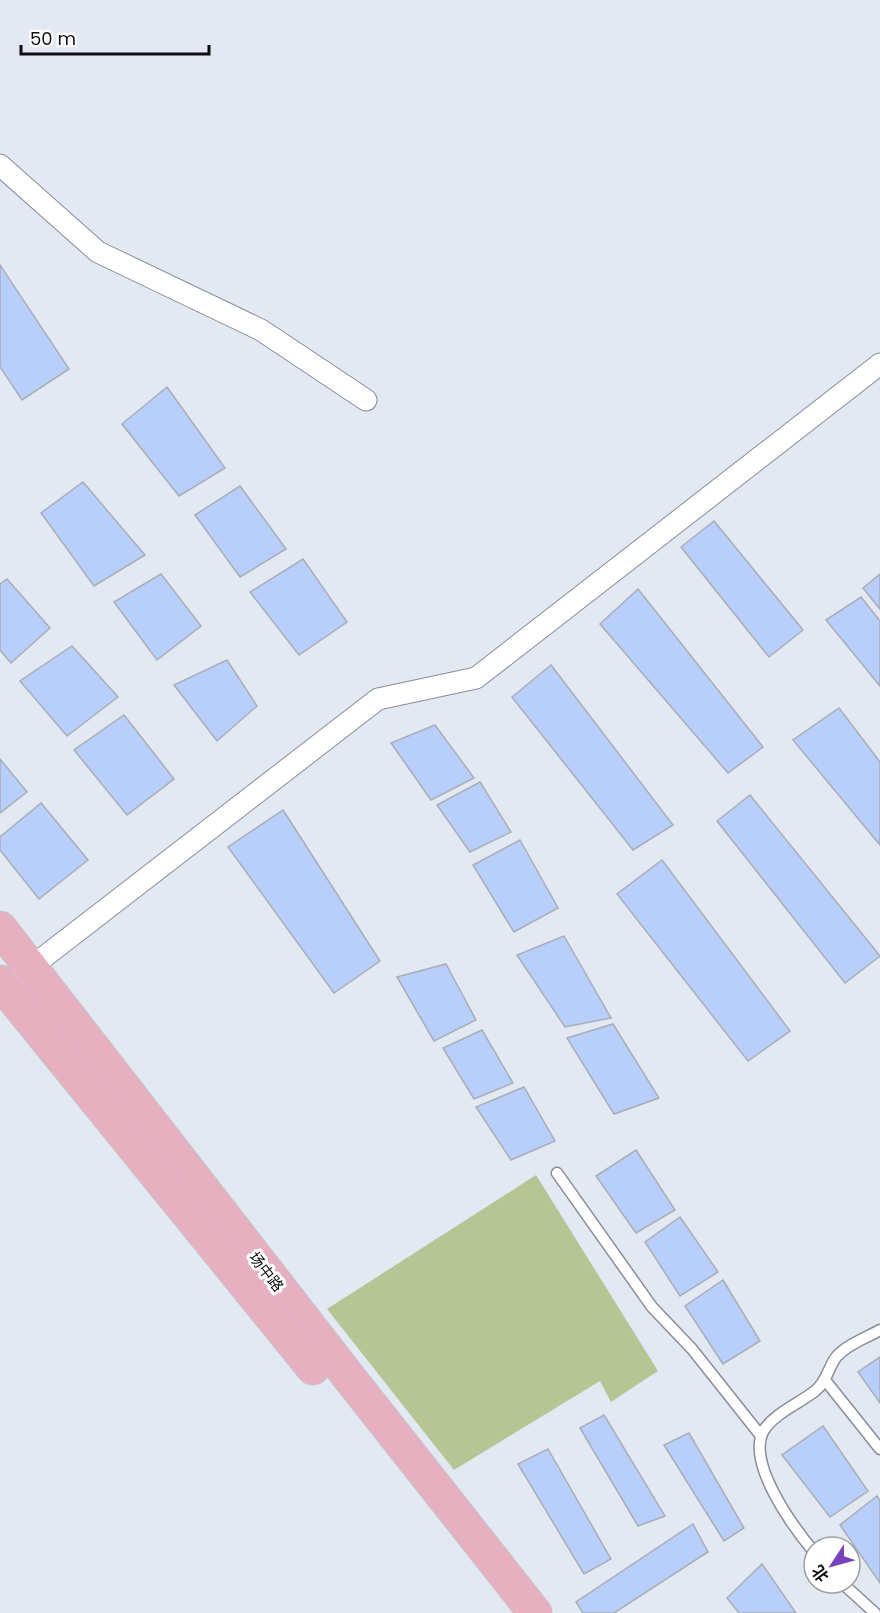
<svg xmlns="http://www.w3.org/2000/svg" width="880" height="1613" font-family="Poppins,'Noto Sans SC',sans-serif">
  <rect width="100%" height="100%" fill="#e3e9f2"/>
  <!-- green -->
  <polygon fill="#b7c494" points="536,1175 658,1371 611,1402 600,1381 454,1470 327,1309"/>
  <!-- building -->
  <g fill="#b8cffb" stroke="#a8adb6" stroke-width="1.5">
    <polygon points="0,265 69,369 22,400 0,367"/>
    <polygon points="167,387 225,468 179,496 122,424"/>
    <polygon points="83,482 145,555 94,586 41,513"/>
    <polygon points="240,486 286,549 240,577 195,515"/>
    <polygon points="714,521 803,630 769,657 681,547"/>
    <polygon points="303,559 347,622 299,655 250,592"/>
    <polygon points="161,574 201,626 157,660 114,602"/>
    <polygon points="880,574 880,609 863,588"/>
    <polygon points="7,579 50,628 11,663 0,650 0,584"/>
    <polygon points="638,589 763,747 728,773 600,624"/>
    <polygon points="861,597 880,621 880,686 826,620"/>
    <polygon points="72,646 118,697 67,736 20,681"/>
    <polygon points="227,660 257,706 217,741 174,685"/>
    <polygon points="551,665 673,825 633,850 512,697"/>
    <polygon points="839,708 880,762 880,845 793,740"/>
    <polygon points="124,715 174,779 127,815 74,750"/>
    <polygon points="435,725 474,778 431,800 391,743"/>
    <polygon points="0,759 27,792 0,813"/>
    <polygon points="480,782 511,832 470,852 437,805"/>
    <polygon points="750,795 880,956 845,983 717,821"/>
    <polygon points="41,803 88,860 39,899 0,850 0,837"/>
    <polygon points="283,810 380,961 334,993 228,847"/>
    <polygon points="520,840 558,908 514,932 473,865"/>
    <polygon points="662,860 790,1031 748,1061 617,894"/>
    <polygon points="564,936 611,1018 565,1027 517,955"/>
    <polygon points="446,964 476,1020 434,1041 397,977"/>
    <polygon points="613,1024 659,1098 614,1114 567,1038"/>
    <polygon points="482,1030 513,1083 474,1099 443,1048"/>
    <polygon points="524,1087 555,1141 511,1160 476,1107"/>
    <polygon points="636,1150 675,1210 636,1233 596,1176"/>
    <polygon points="680,1217 718,1272 680,1296 645,1242"/>
    <polygon points="723,1280 760,1341 723,1364 685,1306"/>
    <polygon points="880,1357 880,1403 858,1372"/>
    <polygon points="604,1415 665,1516 638,1526 580,1428"/>
    <polygon points="823,1426 868,1491 830,1517 782,1455"/>
    <polygon points="689,1433 744,1528 724,1541 664,1445"/>
    <polygon points="548,1449 611,1559 584,1574 518,1464"/>
    <polygon points="877,1496 880,1501 880,1583 840,1525"/>
    <polygon points="693,1524 708,1552 614,1613 583,1613 576,1602"/>
    <polygon points="762,1564 796,1613 739,1613 727,1598"/>
  </g>
  <g fill="none" stroke-linecap="round" stroke-linejoin="round">
    <defs>
      <g id="service">
        <polyline points="557,1173 652,1307 692,1349 761,1436"/>
        <polyline points="825,1380 880,1449"/>
        <path d="M814 1552C794 1528 745 1462 764 1430 775 1413 800 1403 815 1391 827 1382 828 1367 837 1356 848 1344 866 1338 880 1330"/>
        <polyline points="842,1583 875,1613"/>
      </g>
      <g id="minor">
        <polyline points="0,165 98,252 261,330 366,400"/>
        <polyline points="22,974 378,699 476,678 880,364"/>
      </g>
      <g id="primary">
        <polyline points="0,928 348,1376 535,1613"/>
        <polyline points="0,982 313,1368"/>
      </g>
    </defs>
    <!-- service casing -->
    <use href="#service" stroke="#898d96" stroke-width="13"/>
    <!-- minor casing -->
    <use href="#minor" stroke="#898d96" stroke-width="23"/>
    <!-- primary casing -->
    <use href="#primary" stroke="#c5c5c6" stroke-width="35"/>
    <!-- service -->
    <use href="#service" stroke="#fff" stroke-width="10"/>
    <!-- minor -->
    <use href="#minor" stroke="#fff" stroke-width="21"/>
    <!-- primary -->
    <use href="#primary" stroke="#e7b0c1" stroke-width="33"/>
  </g>
  <g text-anchor="middle" stroke-width="6" stroke-linejoin="round" paint-order="stroke">
    <!-- street labels -->
    <g font-size="15" fill="#0d0e11" stroke="#fff">
      <text transform="translate(266 1272) rotate(52)" y="5">场中路</text>
    </g>
  </g>
  <!-- north arrow -->
  <g transform="translate(832 1565) rotate(234)"><circle r="28" fill="#ffffff" stroke="#9e9fa0" stroke-width="1.5"/>
  <path d="M0-4.5L10 22L0 15L-10 22Z" fill="#7843ba"/>
  <text y="-9" font-size="16" font-weight="bold" text-anchor="middle" fill="#0d0e11">北</text>
  </g>
  <!-- scale -->
  <path d="M21 45v9h188v-9" fill="none" stroke="#0d0e11" stroke-width="3"/>
  <text x="30" y="45" font-size="18" fill="#0d0e11" stroke="#ffffff" stroke-width="4.5" paint-order="stroke">50 m</text>
</svg>
